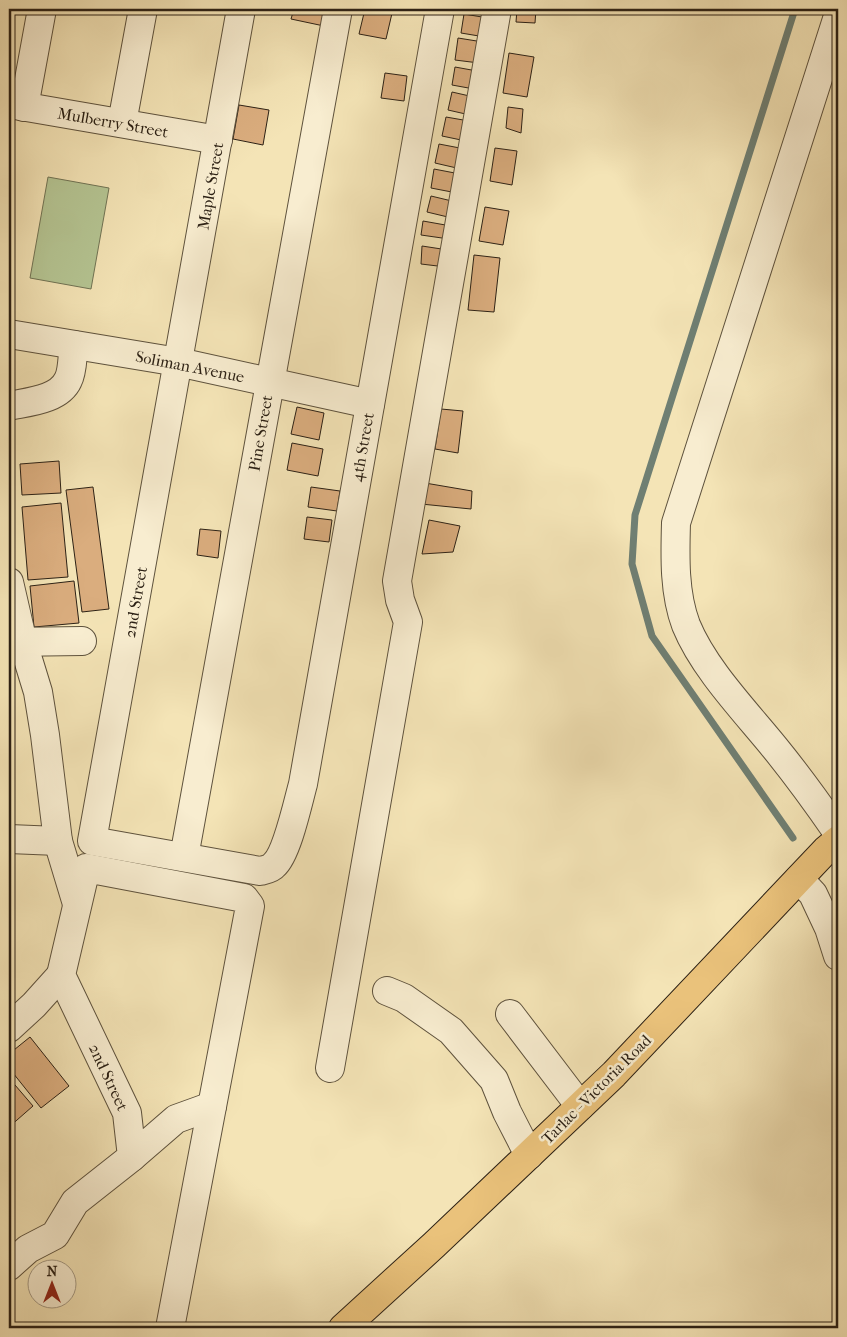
<svg xmlns="http://www.w3.org/2000/svg" width="847" height="1337" font-family="'IM FELL French Canon',serif">
  <rect width="100%" height="100%" fill="#f4e4b6"/>
  <filter id="stains"><feTurbulence type="fractalNoise" baseFrequency=".004" numOctaves="4"/><feColorMatrix values="0 0 0 0 .2 0 0 0 0 .09 0 0 0 0 .02 0 0 0 .5 -.17"/></filter>
  <radialGradient id="worn" r=".72"><stop offset=".6" stop-color="#630" stop-opacity="0"/><stop offset="1" stop-color="#630" stop-opacity=".3"/></radialGradient>
  <!-- green -->
  <polygon fill="#b5c593" stroke="#707354" points="48,177 109,188 91,289 30,278"/>
  <g fill="none" stroke-linecap="round" stroke-linejoin="round">
    <!-- stream -->
    <g stroke="#6f7f73" stroke-width="7">
      <polyline points="793,838 652,636 632,564 635,515 795,9"/>
      <polyline points="836,886 838,892"/>
    </g>
  </g>
  <!-- building -->
  <g fill="#daad7e" stroke="#2c2115">
    <polygon points="294,9 328,9 324,26 291,19"/>
    <polygon points="365,9 393,9 386,39 359,34"/>
    <polygon points="517,9 536,9 535,23 516,22"/>
    <polygon points="464,14 488,18 485,37 461,33"/>
    <polygon points="458,38 483,42 479,63 455,60"/>
    <polygon points="509,53 534,57 527,97 503,93"/>
    <polygon points="455,67 477,71 474,89 452,85"/>
    <polygon points="385,73 407,76 404,101 381,98"/>
    <polygon points="452,92 474,97 470,115 448,110"/>
    <polygon points="239,105 269,110 263,145 233,139"/>
    <polygon points="508,107 523,109 521,133 506,128"/>
    <polygon points="446,117 469,121 466,141 442,136"/>
    <polygon points="439,144 465,149 461,169 435,163"/>
    <polygon points="495,148 517,151 512,185 490,181"/>
    <polygon points="434,169 460,174 457,193 431,188"/>
    <polygon points="431,196 456,202 452,218 427,212"/>
    <polygon points="485,207 509,211 503,245 479,241"/>
    <polygon points="423,221 451,226 449,239 421,235"/>
    <polygon points="422,246 448,250 446,267 421,264"/>
    <polygon points="474,255 500,258 494,312 468,310"/>
    <polygon points="297,407 324,413 319,440 291,434"/>
    <polygon points="441,409 463,411 458,453 435,449"/>
    <polygon points="292,443 323,449 318,476 287,470"/>
    <polygon points="59,461 61,493 22,495 20,464"/>
    <polygon points="425,483 472,491 471,509 421,504"/>
    <polygon points="93,487 109,609 82,612 66,490"/>
    <polygon points="311,487 340,491 337,511 308,507"/>
    <polygon points="61,503 68,577 28,580 22,507"/>
    <polygon points="307,517 332,520 329,542 304,539"/>
    <polygon points="429,520 460,526 453,552 422,554"/>
    <polygon points="200,529 221,531 218,558 197,555"/>
    <polygon points="74,581 79,623 34,627 30,586"/>
    <polygon points="30,1037 69,1086 41,1108 9,1068 9,1054"/>
    <polygon points="9,1078 33,1106 9,1127"/>
  </g>
  <g fill="none" stroke-linecap="round" stroke-linejoin="round">
    <defs>
      <g id="minor">
        <path d="M241 9 92 841 260 871C264 870 271 869 274 865 287 854 298 802 303 784L440 9"/>
        <path d="M838 16 676 523C675 557 674 593 686 625 704 669 745 711 775 748 797 775 818 804 838 833"/>
        <polyline points="9,104 218,140"/>
        <polyline points="24,107 42,9"/>
        <polyline points="122,123 143,9"/>
        <polyline points="9,334 178,362 370,404"/>
        <path d="M9 406C27 402 59 400 68 380 73 371 72 356 74 345"/>
        <polyline points="9,582 23,643 38,692 45,735 58,841 77,904"/>
        <polyline points="9,642 82,641"/>
        <polyline points="9,839 58,841"/>
        <polyline points="184,857 338,9"/>
        <polyline points="799,879 813,894 829,928 838,956"/>
        <polyline points="387,991 404,998 451,1031 494,1080 507,1112 529,1155"/>
        <polyline points="510,1014 580,1106"/>
        <polyline points="9,1028 34,1005 61,975"/>
        <polyline points="330,1068 408,622 400,600 397,581 497,9"/>
        <polyline points="132,1157 176,1119 212,1106"/>
        <polyline points="9,1266 28,1249 55,1235 75,1202 132,1157 127,1113 61,975 86,868 244,898 250,906 170,1328"/>
      </g>
      <polyline id="major" points="343,1328 434,1245 614,1074 826,850 838,840"/>
    </defs>
    <!-- minor casing -->
    <use href="#minor" stroke="#5e523d" stroke-width="30"/>
    <!-- major casing -->
    <use href="#major" stroke="#2c2115" stroke-width="30"/>
    <!-- minor -->
    <use href="#minor" stroke="#f8edd0" stroke-width="28"/>
    <!-- major -->
    <use href="#major" stroke="#eac27b" stroke-width="28"/>
  </g>
  <g text-anchor="middle" stroke-width="5" stroke-linejoin="round" paint-order="stroke">
    <!-- street labels -->
    <g font-size="16" fill="#2c2115" stroke="#f8edd0">
      <text transform="translate(113 122) rotate(10)" y="6">Mulberry Street</text>
      <text transform="translate(210 186) rotate(-80)" y="6">Maple Street</text>
      <text transform="translate(190 366) rotate(11)" y="6">Soliman Avenue</text>
      <text transform="translate(260 433) rotate(-80)" y="6">Pine Street</text>
      <text transform="translate(362 447) rotate(-80)" y="6">4th Street</text>
      <text transform="translate(135 602) rotate(-80)" y="6">2nd Street</text>
      <text transform="translate(109 1077) rotate(65)" y="6">2nd Street</text>
      <text transform="translate(596 1089) rotate(-45)" y="6">Tarlac - Victoria Road</text>
    </g>
  </g>
  <!-- margin -->
  <rect width="847" height="1337" fill="none" stroke="#f4e4b6" stroke-width="30"/>
  <rect x="10" y="10" width="827" height="1317" fill="none" stroke="#2c2115" stroke-width="2.5"/>
  <rect x="15" y="15" width="817" height="1307" fill="none" stroke="#2c2115"/>
  <!-- north arrow -->
  <g transform="translate(52 1284)"><circle r="24" fill="#f8edd0" stroke="#a69b85"/>
  <path d="M0-4L9 19L0 12L-9 19Z" fill="#8f2418"/>
  <text y="-8" font-size="14" font-weight="bold" text-anchor="middle" fill="#2c2115">N</text>
  </g>
  <rect width="100%" height="100%" filter="url(#stains)"/>
  <rect width="100%" height="100%" fill="url(#worn)"/>
</svg>
